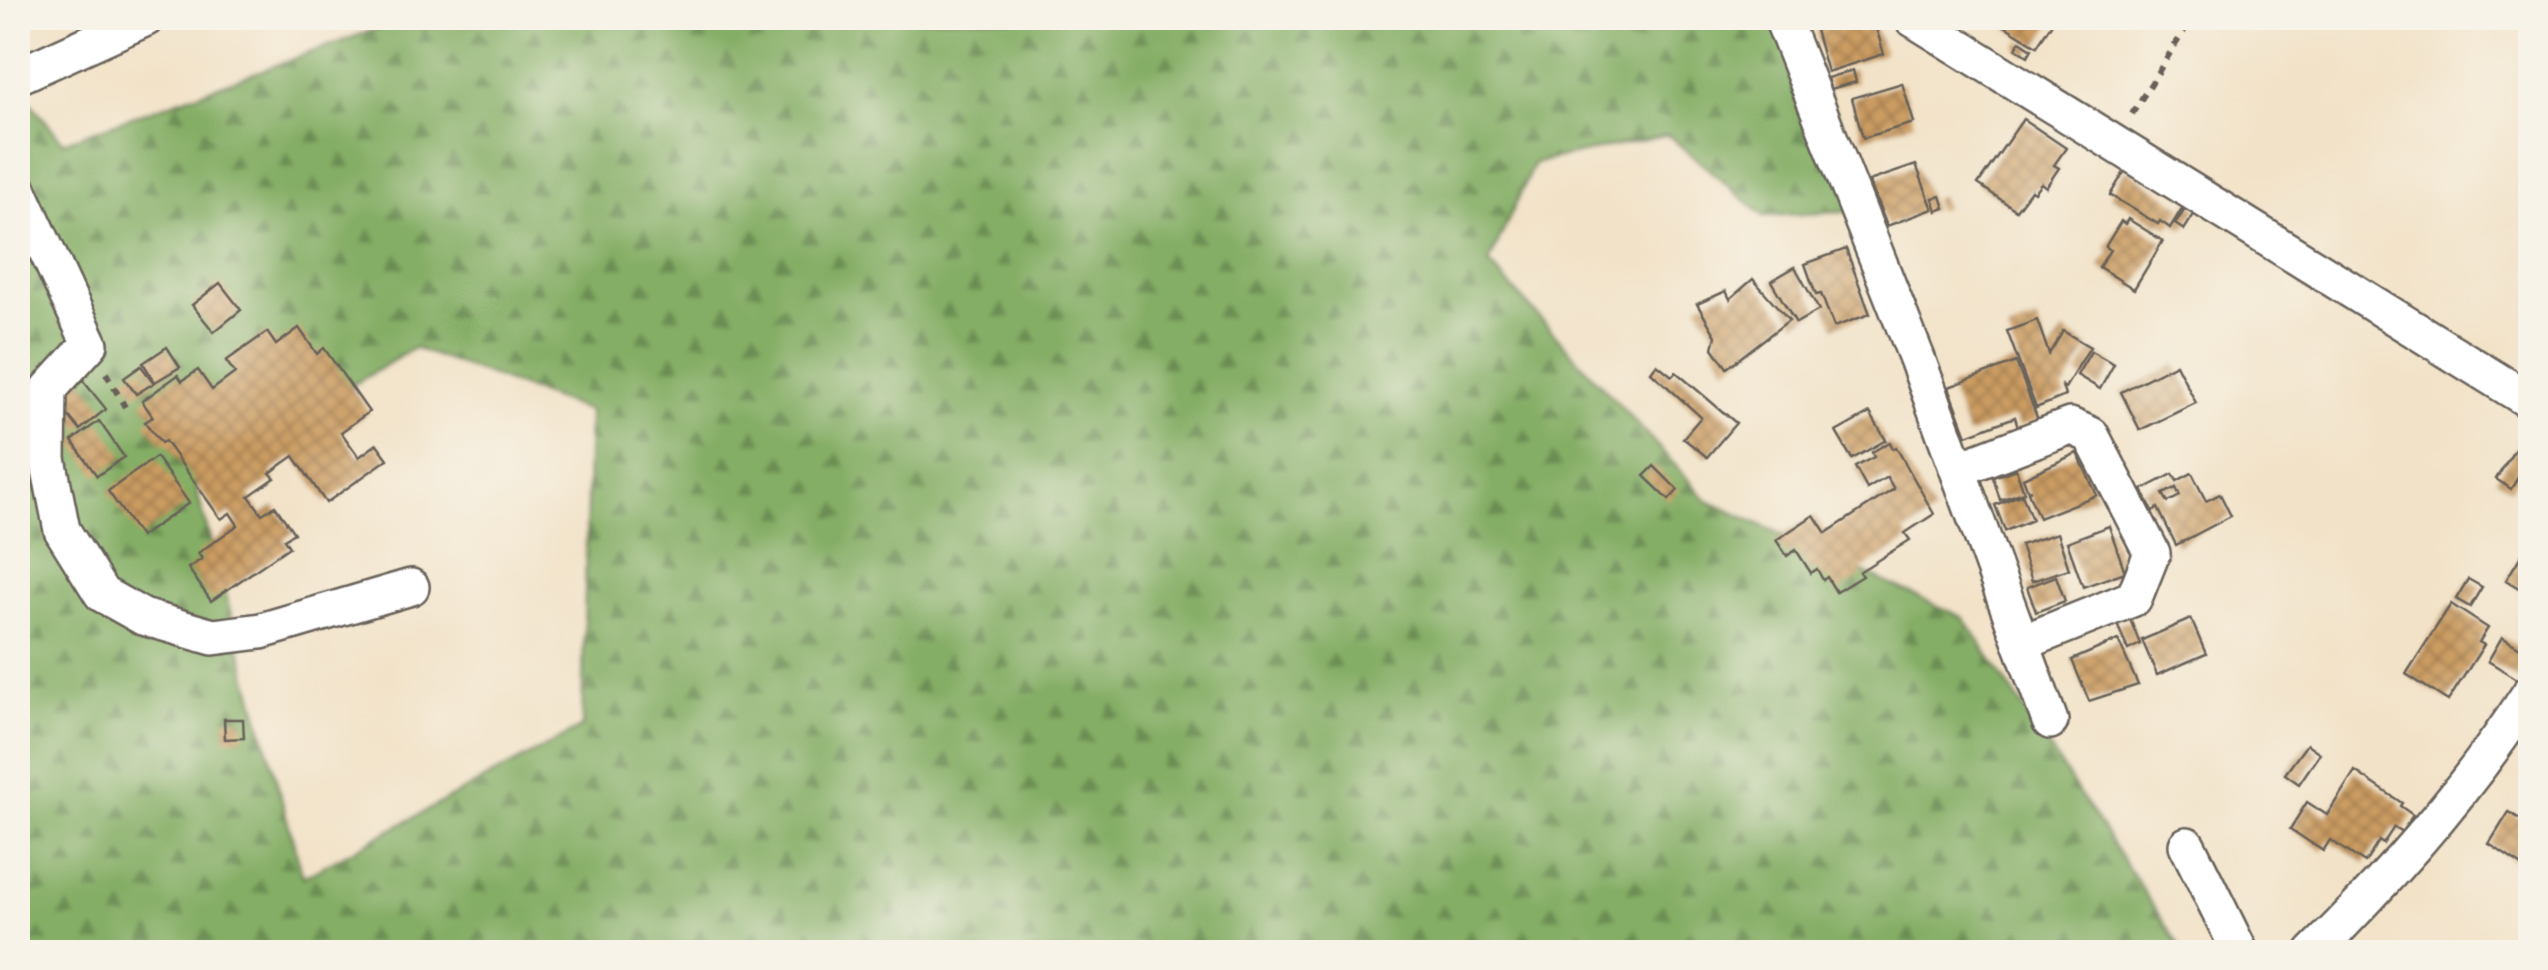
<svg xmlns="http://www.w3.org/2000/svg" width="2548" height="970" font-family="'IM FELL French Canon',serif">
  <defs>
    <pattern id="forest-firs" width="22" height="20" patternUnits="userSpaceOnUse" patternTransform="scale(2.5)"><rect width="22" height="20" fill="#84ad65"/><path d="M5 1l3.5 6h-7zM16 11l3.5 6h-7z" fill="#6b8c52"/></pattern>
    <pattern id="building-cross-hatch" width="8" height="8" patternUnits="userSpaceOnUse" patternTransform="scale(2.5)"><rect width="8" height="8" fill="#cb9c62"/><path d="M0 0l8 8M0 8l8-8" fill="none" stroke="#a47e50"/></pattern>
  </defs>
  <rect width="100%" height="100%" fill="#f7f3e8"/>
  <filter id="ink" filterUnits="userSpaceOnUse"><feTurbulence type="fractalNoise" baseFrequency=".01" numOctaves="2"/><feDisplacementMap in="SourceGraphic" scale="20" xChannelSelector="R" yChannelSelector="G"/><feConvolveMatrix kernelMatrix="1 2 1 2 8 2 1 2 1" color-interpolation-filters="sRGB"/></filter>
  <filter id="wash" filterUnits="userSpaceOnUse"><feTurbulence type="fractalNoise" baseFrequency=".0048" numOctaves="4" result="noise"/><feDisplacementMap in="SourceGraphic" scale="40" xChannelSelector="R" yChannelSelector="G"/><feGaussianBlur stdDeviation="2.25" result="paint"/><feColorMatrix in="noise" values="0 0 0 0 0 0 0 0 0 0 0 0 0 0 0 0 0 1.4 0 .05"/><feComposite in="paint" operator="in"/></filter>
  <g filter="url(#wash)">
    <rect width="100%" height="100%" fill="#f2e2c7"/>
    <!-- forest -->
    <path fill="url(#forest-firs)" stroke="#506440" stroke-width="2.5" fill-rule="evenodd" d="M406 18H1793L1879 210 1764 216 1668 135 1534 163 1489 263 1708 501 1964 618 2183 952H18V87L63 142ZM414 348 589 411 582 727 303 877 194 481Z"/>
    <g id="blocks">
      <!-- building -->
      <g fill="url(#building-cross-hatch)" fill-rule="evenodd">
        <polygon points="1856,18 1873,18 1884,54 1827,72 1815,30"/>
        <polygon points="2001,18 2055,18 2037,46 1998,22"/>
        <polygon points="2020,41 2032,49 2028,56 2016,48"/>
        <polygon points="1853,70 1856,82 1830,89 1827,78"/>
        <polygon points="1902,83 1914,123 1863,138 1852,98"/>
        <polygon points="2023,119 2066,148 2054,165 2059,168 2046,187 2041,183 2034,192 2031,190 2016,210 1978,184"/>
        <polygon points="1916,165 1933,209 1887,226 1869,181"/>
        <polygon points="2126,169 2183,207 2170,228 2160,221 2158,224 2110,195"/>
        <polygon points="1941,196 1945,208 1937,211 1933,198"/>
        <polygon points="2189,203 2198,208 2184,230 2175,224"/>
        <polygon points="2128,219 2163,241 2134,289 2099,267 2110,250 2105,247 2121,221 2125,224"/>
        <polygon points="1846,249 1870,314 1834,327 1821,294 1816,295 1805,264"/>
        <polygon points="1795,267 1819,310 1796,323 1771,281"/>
        <polygon points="1753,279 1789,320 1727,368 1713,348 1716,336 1697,304 1726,291 1730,299"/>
        <polygon points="220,283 241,310 214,332 192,305"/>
        <polygon points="2037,320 2049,354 2063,331 2090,347 2065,388 2062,386 2065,396 2036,408 2007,331"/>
        <polygon points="299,328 317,354 324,348 369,412 341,432 359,457 377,444 388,459 326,503 294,456 270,473 275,478 249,496 262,514 275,506 294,533 284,539 289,547 211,601 188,568 202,559 198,553 238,525 230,513 221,519 165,441 161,443 145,422 153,417 142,401 178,375 182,381 198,370 212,390 235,373 226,361 267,332 276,345"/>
        <polygon points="167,347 180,367 155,382 143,363"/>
        <polygon points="2091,351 2114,364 2100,389 2077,375"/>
        <polygon points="2016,362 2038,420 2018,427 2015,417 1967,435 1949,387"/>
        <polygon points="1657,364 1672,376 1676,372 1736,423 1707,457 1683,438 1701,417 1651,372"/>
        <polygon points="2176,364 2196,403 2140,430 2121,392"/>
        <polygon points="141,366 154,383 136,394 124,378"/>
        <polygon points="80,377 106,409 80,430 54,398"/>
        <polygon points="1870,413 1886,440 1852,459 1836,432"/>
        <polygon points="99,421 124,457 97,476 72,441"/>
        <polygon points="1890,442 1893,449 1896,447 1934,514 1905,533 1910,540 1859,572 1862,576 1836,592 1827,577 1823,580 1817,569 1811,573 1796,550 1787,556 1776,540 1814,515 1826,533 1894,489 1887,477 1867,489 1855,467 1874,457 1872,452"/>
        <polygon points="2517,446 2530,454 2530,458 2511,489 2496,479"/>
        <polygon points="2077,453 2097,495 2039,518 2028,492 2031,490 2028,491 2023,478"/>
        <polygon points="156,457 189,503 140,537 108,491"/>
        <polygon points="1654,466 1678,490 1669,500 1644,476"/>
        <polygon points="2016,469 2024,492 2000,500 1993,477"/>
        <path d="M2192 473 2206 501 2220 494 2231 516 2176 545 2158 508 2153 511 2142 490 2173 474 2177 481ZM2176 488 2180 496 2168 502 2163 494Z"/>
        <polygon points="2022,494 2032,520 2005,531 1995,505"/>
        <polygon points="2109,526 2125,572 2083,587 2067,542"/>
        <polygon points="2057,533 2069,569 2032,581 2020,545"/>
        <polygon points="2530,541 2530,595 2506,580"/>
        <polygon points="2056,576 2065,601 2036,612 2027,587"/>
        <polygon points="2468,579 2482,587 2470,607 2456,599"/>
        <polygon points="2451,604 2488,628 2479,642 2484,645 2448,701 2406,674"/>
        <polygon points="2130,619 2140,644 2128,650 2117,624"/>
        <polygon points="2191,619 2206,654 2157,675 2142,640"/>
        <polygon points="2502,637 2530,654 2519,680 2488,661"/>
        <polygon points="2118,640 2138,685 2089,701 2072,660"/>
        <polygon points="224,719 243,719 244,738 225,739"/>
        <polygon points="2307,744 2320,753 2299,784 2285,774"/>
        <polygon points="2355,771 2402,803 2400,806 2413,815 2402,832 2394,827 2383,844 2379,841 2365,863 2330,840 2323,851 2290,829 2307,802 2327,815"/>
        <polygon points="2509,812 2520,819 2524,814 2530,818 2530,871 2489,844"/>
      </g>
    </g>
  </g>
  <g filter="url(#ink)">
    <use href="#blocks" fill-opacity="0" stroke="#676158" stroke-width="2.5"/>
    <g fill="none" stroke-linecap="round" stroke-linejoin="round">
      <defs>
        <g id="minor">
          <polyline points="1782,18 1916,356 2050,721"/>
          <polyline points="1912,18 2530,401"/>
          <polyline points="18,76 146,18"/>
          <polyline points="18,189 90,344 49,389 48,459 62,530 102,594 143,617 213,637 261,631 411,587"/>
          <polyline points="1958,469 2070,426 2091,435 2152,553 2134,598 2022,643"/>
          <polyline points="2187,845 2240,952"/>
          <path d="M2314 952C2394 873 2469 788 2530 693"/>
        </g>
      </defs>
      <!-- minor casing -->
      <use href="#minor" stroke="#676158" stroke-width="40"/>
      <!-- path -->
      <g stroke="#676158" stroke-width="6" stroke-dasharray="8 8" stroke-linecap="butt">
        <polyline points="2132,114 2192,18"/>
        <polyline points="106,373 125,407"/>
      </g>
      <!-- minor -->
      <use href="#minor" stroke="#fff" stroke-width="35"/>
    </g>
  </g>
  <!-- margin -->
  <rect width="2548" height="970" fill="none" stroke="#f7f3e8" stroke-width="60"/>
</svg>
